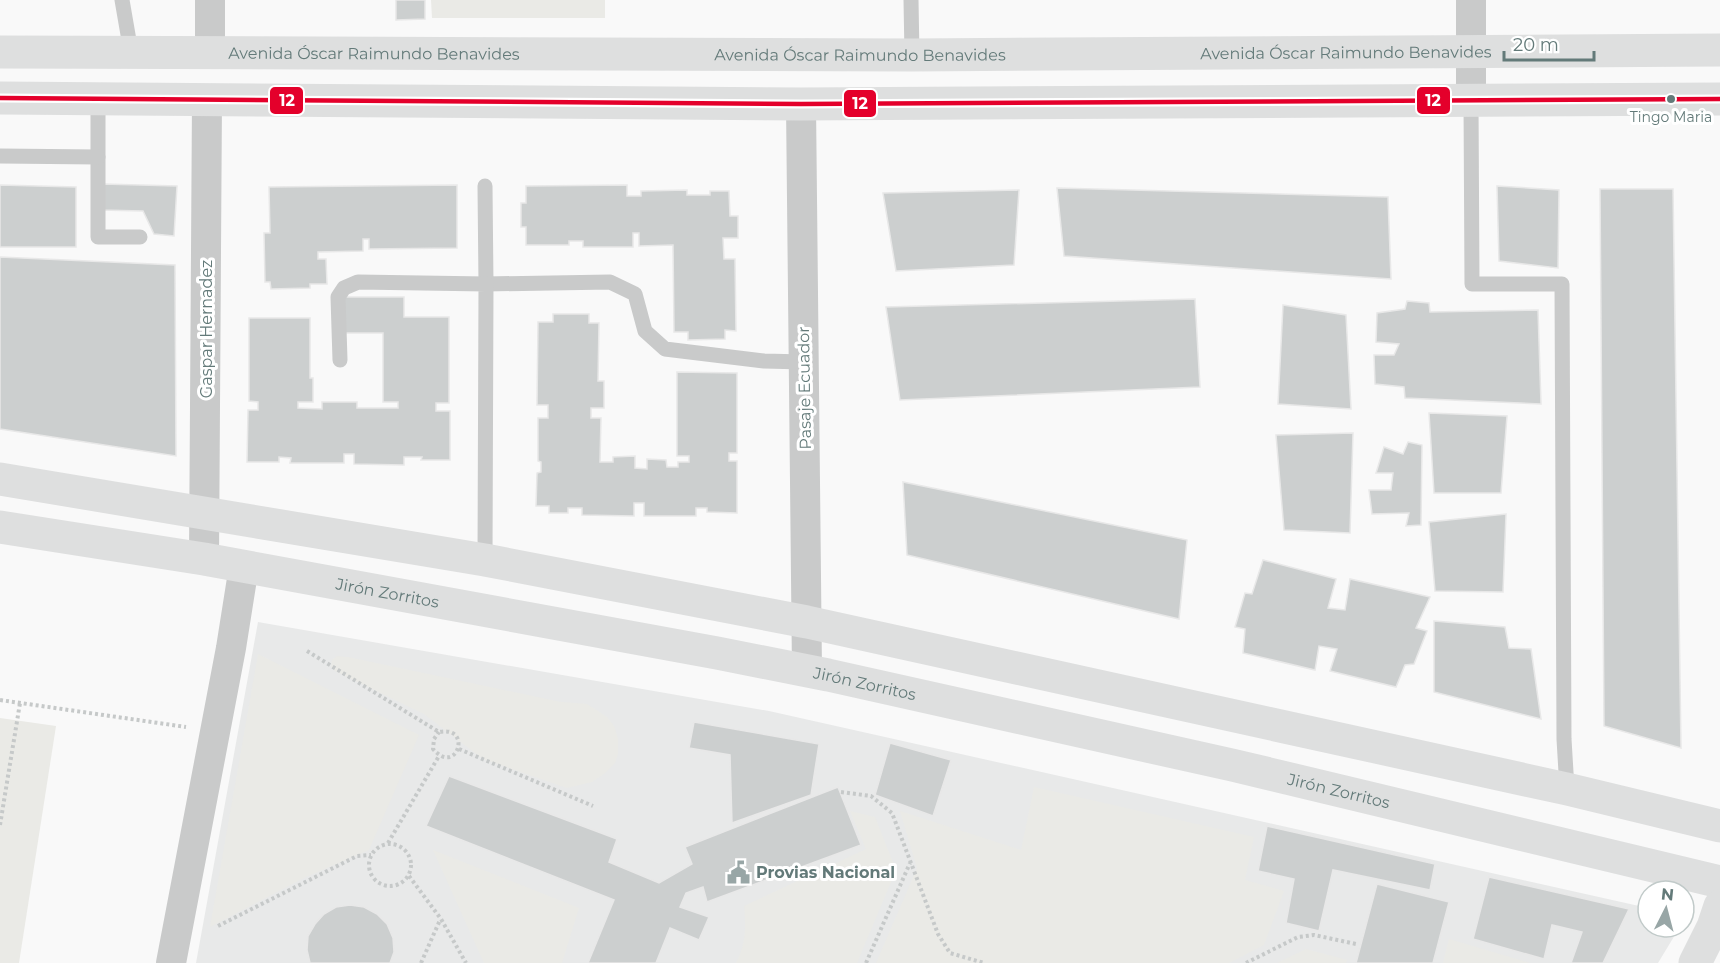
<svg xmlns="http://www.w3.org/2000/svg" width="1720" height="963" font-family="Montserrat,sans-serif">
  <rect width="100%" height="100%" fill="#f9f9f9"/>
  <!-- built -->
  <polygon fill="#e8e9e9" points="258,622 769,711 1648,908 1648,927 1677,927 1678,930 1658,963 196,963"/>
  <!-- green -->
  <g fill="#eaeae6">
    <polygon points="431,0 605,0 605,18 432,18"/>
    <polygon points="258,654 419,735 369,850 306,877 210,927"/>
    <polygon points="337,656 348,657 561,702 587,704 598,711 607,717 614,726 618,739 618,754 615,763 604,774 592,782 567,788 483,759 424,714 335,671 331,667 332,660"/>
    <polygon points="0,718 56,726 19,963 0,963"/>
    <polygon points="1034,787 1254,837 1245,880 1284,891 1264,945 1229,963 876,963 917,868 900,811 1021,850"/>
    <path d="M850 811 875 817 896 870 857 963H736C746 944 746 927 744 906L866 849Z"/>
    <polygon points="433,850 579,908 562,963 484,963"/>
    <polygon points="1449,939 1530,963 1443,963"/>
    <polygon points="1306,949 1347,960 1346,963 1277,963"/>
  </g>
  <!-- building -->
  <g fill="#cccfcf" stroke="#e8e8e8" stroke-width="1.5">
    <polygon points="396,0 425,0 425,19 396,20"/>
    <polygon points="103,184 177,186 174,236 154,234 143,211 100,210"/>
    <polygon points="0,185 76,187 76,247 0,247"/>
    <polygon points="457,185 457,248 369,249 369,239 363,239 363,251 318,252 318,259 326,259 327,284 310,284 310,288 271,289 270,282 265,282 264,233 270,233 269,187"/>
    <polygon points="627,185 627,196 641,196 641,191 687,190 687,195 710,195 710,191 729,191 730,216 738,216 738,238 723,238 724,259 735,259 736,331 725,330 725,339 688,340 688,332 674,332 673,245 639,246 639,233 633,233 633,247 583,247 583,241 569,241 569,245 526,245 526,227 521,227 521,203 526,203 526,186"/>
    <polygon points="1497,186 1559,190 1558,268 1499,261"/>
    <polygon points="1057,188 1388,197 1391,279 1064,256"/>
    <polygon points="1600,189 1673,189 1681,748 1604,726"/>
    <polygon points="1019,190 1014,265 896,271 883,193"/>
    <polygon points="0,257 175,265 176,456 0,429"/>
    <polygon points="343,297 404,297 404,317 449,317 449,403 436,403 436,411 450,411 450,460 421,460 422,457 404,457 404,465 354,464 354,454 344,454 344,463 290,463 291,458 279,457 279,462 247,462 248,410 258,410 258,402 249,401 249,318 310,318 310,378 313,378 313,402 298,402 298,408 322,409 322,402 357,402 357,408 398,408 398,402 383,402 383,333 343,333"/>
    <polygon points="1195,299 1200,387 900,400 886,307"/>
    <polygon points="1407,301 1429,303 1430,312 1538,310 1541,404 1405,398 1404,387 1375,384 1374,355 1394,355 1399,344 1376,342 1377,313 1405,309"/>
    <polygon points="1283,305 1346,315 1351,409 1278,404"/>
    <polygon points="553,314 589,314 589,323 599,323 598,381 604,381 604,408 591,408 591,418 601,418 600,462 613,462 613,457 635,456 635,468 647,469 647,459 666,460 667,467 678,467 678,462 689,462 689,456 677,456 677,372 737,373 737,453 729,453 729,461 737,461 737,513 707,512 707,508 696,508 696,516 644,516 644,503 634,503 634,516 582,515 582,508 568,508 568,513 549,513 549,506 536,506 537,473 541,472 541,462 538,461 538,418 548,418 548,405 537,405 538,322 553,322"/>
    <polygon points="1429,413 1507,416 1501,493 1434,493"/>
    <polygon points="1353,433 1350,533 1284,530 1276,435"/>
    <polygon points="1408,442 1422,445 1421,525 1406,526 1409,513 1372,514 1369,490 1391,490 1393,473 1376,473 1384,447 1403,454"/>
    <polygon points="903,482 1187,540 1179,619 907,555"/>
    <polygon points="1506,514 1503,592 1435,591 1429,522"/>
    <polygon points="1263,560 1336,579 1328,608 1345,610 1350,579 1430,597 1416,628 1427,631 1414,664 1405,665 1396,687 1330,671 1337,649 1319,646 1315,670 1243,653 1245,629 1235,627 1245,593 1252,594"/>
    <polygon points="1434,621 1505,627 1509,648 1531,649 1541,719 1434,692"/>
    <polygon points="694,722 819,744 811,795 732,823 730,755 689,748"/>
    <polygon points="890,743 951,760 933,816 875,795"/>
    <polygon points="449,776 617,839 609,862 659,883 692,864 685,847 838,787 861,845 707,902 703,887 686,893 680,907 709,917 699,940 670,928 656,963 588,963 614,900 426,826"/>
    <polygon points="1267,826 1435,864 1430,890 1333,870 1319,931 1286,923 1294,879 1258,871"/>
    <polygon points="1489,877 1629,909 1603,963 1571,963 1582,932 1552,925 1544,959 1473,939"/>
    <polygon points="1377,884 1449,902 1433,963 1356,963"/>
    <polygon points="350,905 364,907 377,914 387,924 393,938 394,952 390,963 310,963 307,950 308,936 315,924 324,914 336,907"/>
  </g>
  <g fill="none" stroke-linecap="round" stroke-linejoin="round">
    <!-- path -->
    <g stroke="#c6c9c9" stroke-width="4" stroke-dasharray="3 3" stroke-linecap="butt">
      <path d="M307 651 439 732C473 725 457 777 433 749L434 739 439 732"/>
      <polyline points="0,700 186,727"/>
      <polyline points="459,749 593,806"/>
      <polyline points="841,792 871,796 892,813 938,934 950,953 984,963"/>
      <polyline points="0,825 20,703"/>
      <polyline points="388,843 439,756"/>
      <circle cx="390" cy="865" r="21"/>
      <polyline points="409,876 441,919 466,963"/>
      <polyline points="218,926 357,856 371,855"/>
      <polyline points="421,963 440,920"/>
      <polyline points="866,963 910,863"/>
      <polyline points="1246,963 1298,937 1314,935 1356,944"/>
    </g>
    <!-- lane -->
    <g stroke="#c9caca" stroke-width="15">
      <polyline points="122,0 131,52"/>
      <polyline points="911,0 912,55"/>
      <polyline points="98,98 98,237 140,237"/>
      <polyline points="1471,101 1472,284 1562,284 1564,739 1567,789"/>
      <polyline points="0,156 98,157"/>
      <polyline points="485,186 486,284 610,282 635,294 645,331 665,349 764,361 804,362"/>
      <polyline points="340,360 338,297 344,288 358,282 486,284 485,560"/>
    </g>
    <!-- street -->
    <g stroke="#c9caca" stroke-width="30">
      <polyline points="1471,0 1471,101"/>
      <polyline points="210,52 210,0"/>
      <polyline points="801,104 807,671"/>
      <polyline points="204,559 207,99"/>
      <polyline points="171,963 231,648 244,566"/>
    </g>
    <!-- secondary -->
    <g stroke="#dedfdf" stroke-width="33">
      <polyline points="0,479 485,560 807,622 1567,789 1720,826"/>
      <path id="s1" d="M0 527 204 559 717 653 828 675 1232 765 1720 882"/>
      <polyline points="1695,963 1713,927 1720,906"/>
    </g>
    <!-- primary -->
    <g stroke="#dedfdf" stroke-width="33">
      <path id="s2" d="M0 52 912 55 1720 50"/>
      <polyline points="0,98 801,104 1720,99"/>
    </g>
    <defs>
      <polyline id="bus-1" points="0,98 801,104 1720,99"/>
    </defs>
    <!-- bus-1 casing -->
    <use href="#bus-1" stroke="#fff" stroke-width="9"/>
    <!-- bus-1 -->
    <use href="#bus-1" stroke="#e4002b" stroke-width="4.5"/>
  </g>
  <!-- icons -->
  <defs>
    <symbol id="civic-bare" viewBox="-9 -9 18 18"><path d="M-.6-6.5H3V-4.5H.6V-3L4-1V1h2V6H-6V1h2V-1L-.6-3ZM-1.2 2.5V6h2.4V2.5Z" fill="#98a6a6" stroke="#fff" stroke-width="2.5" paint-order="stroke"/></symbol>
  </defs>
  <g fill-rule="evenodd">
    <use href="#civic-bare" x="722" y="856" width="33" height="33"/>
  </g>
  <!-- markers -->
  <circle fill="#637a79" stroke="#fff" stroke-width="2" cx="1671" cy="99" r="5"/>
  <g text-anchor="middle" stroke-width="6" stroke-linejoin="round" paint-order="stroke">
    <!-- bus labels -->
    <g font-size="14" fill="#637a79" stroke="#fff">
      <text x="1671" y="122">Tingo Maria</text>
    </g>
    <!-- street labels -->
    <g font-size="16" fill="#637a79" stroke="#fff">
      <text dy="6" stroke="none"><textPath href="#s2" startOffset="374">Avenida Óscar Raimundo Benavides</textPath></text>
      <text dy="6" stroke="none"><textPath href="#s2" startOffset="1346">Avenida Óscar Raimundo Benavides</textPath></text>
      <text dy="6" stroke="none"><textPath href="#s2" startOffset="860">Avenida Óscar Raimundo Benavides</textPath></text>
      <text transform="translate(206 329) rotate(-90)" y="6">Gaspar Hernadez</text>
      <text transform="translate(804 388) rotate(-91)" y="6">Pasaje Ecuador</text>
      <text dy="6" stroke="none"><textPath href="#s1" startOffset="393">Jirón Zorritos</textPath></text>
      <text dy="6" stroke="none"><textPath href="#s1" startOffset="879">Jirón Zorritos</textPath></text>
      <text dy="6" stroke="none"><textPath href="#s1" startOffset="1365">Jirón Zorritos</textPath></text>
    </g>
    <!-- poi labels -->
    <g font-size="16" font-weight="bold" fill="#637a79" stroke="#fff" text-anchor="start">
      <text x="756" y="878">Provias Nacional</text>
    </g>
  </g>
  <g stroke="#fff" stroke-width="2">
    <rect x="269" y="86" width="35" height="29" rx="6" fill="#e4002b"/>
    <rect x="1416" y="86" width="35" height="29" rx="6" fill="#e4002b"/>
    <rect x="843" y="89" width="34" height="29" rx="6" fill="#e4002b"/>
  </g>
  <g font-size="16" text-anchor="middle" font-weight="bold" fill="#fff">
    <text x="287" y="106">12</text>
    <text x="1433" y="106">12</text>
    <text x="860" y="109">12</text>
  </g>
  <!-- north arrow -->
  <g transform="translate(1666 909) rotate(6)"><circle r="28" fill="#ffffff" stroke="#c1cac9" stroke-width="1.5"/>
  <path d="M0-4.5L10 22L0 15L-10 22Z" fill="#98a6a6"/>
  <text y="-9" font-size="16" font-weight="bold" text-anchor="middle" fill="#637a79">N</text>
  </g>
  <!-- scale -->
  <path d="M1504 51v9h90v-9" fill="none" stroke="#637a79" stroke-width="3"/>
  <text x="1513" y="51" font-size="18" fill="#637a79" stroke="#ffffff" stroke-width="4.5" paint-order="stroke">20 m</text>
</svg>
